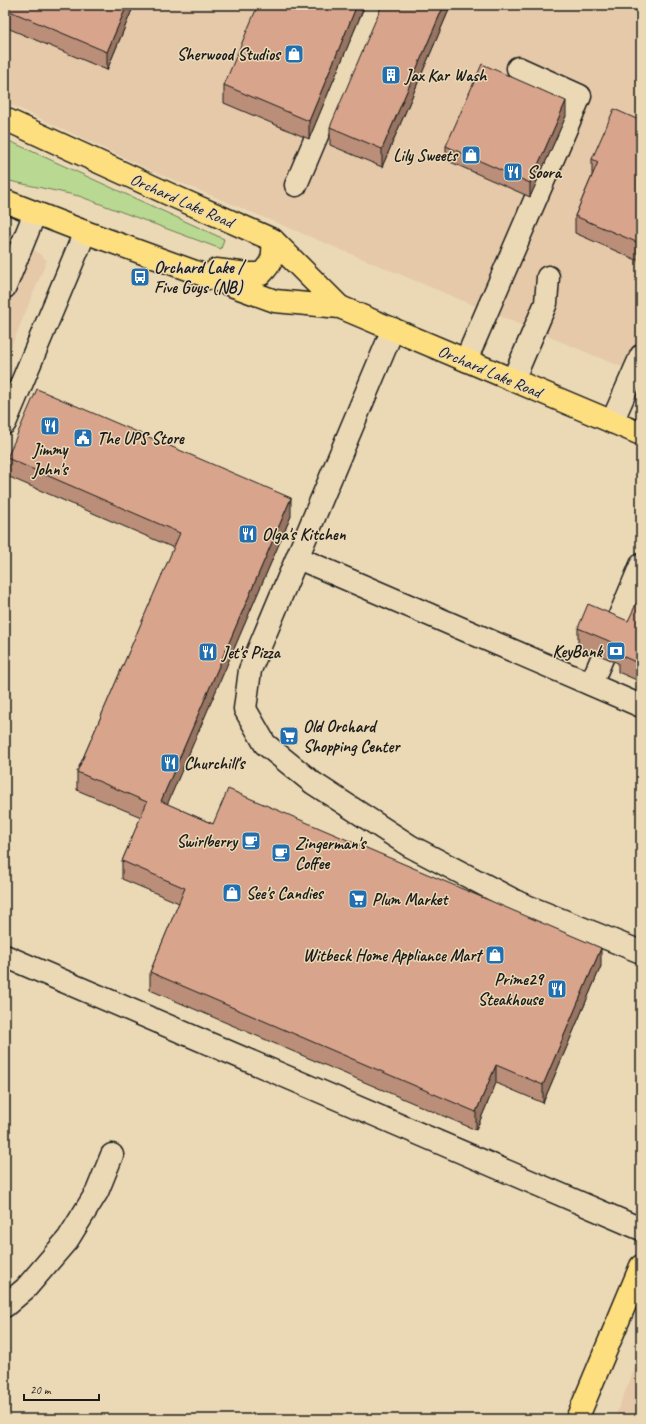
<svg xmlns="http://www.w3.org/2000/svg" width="646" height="1424" font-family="Caveat,sans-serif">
  <rect width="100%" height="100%" fill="#ebd9b6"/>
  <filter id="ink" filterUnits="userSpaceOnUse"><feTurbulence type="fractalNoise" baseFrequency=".025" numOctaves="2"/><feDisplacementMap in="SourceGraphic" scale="8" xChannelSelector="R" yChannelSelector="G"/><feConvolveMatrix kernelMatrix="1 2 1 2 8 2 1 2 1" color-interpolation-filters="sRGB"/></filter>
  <g filter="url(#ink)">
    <!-- built -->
    <g fill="#e5c9a9">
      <polygon points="5,5 641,5 641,375 150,170 5,102"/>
      <polygon points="5,227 47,260 5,362"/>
      <polygon points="641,1353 641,1419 614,1419"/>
    </g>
    <!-- green -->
    <polygon fill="#b9d891" stroke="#6a7a56" points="5,139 224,239 221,249 79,196 5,180"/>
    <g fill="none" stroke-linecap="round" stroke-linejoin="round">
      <defs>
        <g id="minor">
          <polyline points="296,185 372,5"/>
          <polyline points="5,287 35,213"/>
          <polyline points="393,329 250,670 245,709 265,744 313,783 410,846 519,903 641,952"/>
          <polyline points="466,360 580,96 518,68"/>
          <polyline points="513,380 546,303 548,277"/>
          <polyline points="612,422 641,356"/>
          <polyline points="5,423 85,232"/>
          <polyline points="298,558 641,706"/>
          <polyline points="613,632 641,565"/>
          <polyline points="591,684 603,656"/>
          <polyline points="5,956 641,1229"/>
          <polyline points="5,1306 26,1288 68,1239 97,1192 112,1155"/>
        </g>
        <g id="major">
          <polyline points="5,119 173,196 273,240 340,307"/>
          <polyline points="5,201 85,232 275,301 340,307 641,434"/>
          <path d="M216 270 248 274H261C273 262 274 257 273 240"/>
          <polyline points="577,1419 641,1266"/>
        </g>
      </defs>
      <!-- minor casing -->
      <use href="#minor" stroke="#1c1c1c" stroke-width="25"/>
      <!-- major casing -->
      <use href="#major" stroke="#1c1c1c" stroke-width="25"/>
      <!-- minor -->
      <use href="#minor" stroke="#ebd9b6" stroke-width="22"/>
      <!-- major -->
      <use href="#major" stroke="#fedf80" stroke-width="22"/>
    </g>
    <!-- wall -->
    <g fill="#ba8e78" stroke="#1c1c1c">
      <polygon points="5,5 134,5 107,70 5,27"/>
      <polygon points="365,5 309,139 224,103 224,85"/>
      <polygon points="451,5 382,167 330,145 330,127"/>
      <polygon points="566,116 530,197 446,160 446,146"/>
      <polygon points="641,121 641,262 575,233 575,216 592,176 592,159"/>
      <polygon points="7,458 291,516 167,804 213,824 601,966 543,1103 496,1083 476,1130 150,990 150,972 179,903 122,879 122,861 141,817 77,790 77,772 174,548 7,476"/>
      <polygon points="641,600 641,685 639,684 639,681 618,672 618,663 578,646 578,628 628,621"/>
    </g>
    <!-- shaded-wall -->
    <g fill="#977462" stroke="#1c1c1c">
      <polygon points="127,5 134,5 107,70 107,52"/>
      <polygon points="357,5 365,5 309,139 309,121"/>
      <polygon points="444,5 451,5 382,167 382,149"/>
      <polygon points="566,101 566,116 530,197 530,183"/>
      <polygon points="291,498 291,516 161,819 161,801"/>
      <polygon points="601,948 601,966 543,1103 543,1085"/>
      <polygon points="496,1065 496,1083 476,1130 476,1112"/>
    </g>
    <!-- building -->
    <g fill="#d8a58c" stroke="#1c1c1c">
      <polygon points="5,5 127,5 107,52 5,9"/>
      <polygon points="258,5 357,5 309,121 224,85"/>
      <polygon points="382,5 444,5 382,149 330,127"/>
      <polygon points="482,64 566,101 530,183 446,146"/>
      <polygon points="614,109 641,121 641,244 575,216 598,162 592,159"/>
      <polygon points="37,389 291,498 161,801 213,824 228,789 601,948 543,1085 496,1065 476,1112 150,972 185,888 122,861 147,802 77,772 180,533 7,458"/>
      <polygon points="641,600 641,667 639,667 640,664 618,654 621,646 578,628 588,604 628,621 637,602 640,604"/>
    </g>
  </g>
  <!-- icons -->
  <defs>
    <symbol id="shop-square" viewBox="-11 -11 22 22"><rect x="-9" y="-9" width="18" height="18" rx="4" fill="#1f6fb2" stroke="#ebd9b6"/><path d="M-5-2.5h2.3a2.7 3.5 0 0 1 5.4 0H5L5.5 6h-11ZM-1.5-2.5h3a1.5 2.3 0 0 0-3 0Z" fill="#fff"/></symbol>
    <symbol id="building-square" viewBox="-11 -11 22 22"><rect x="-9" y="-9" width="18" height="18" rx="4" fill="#1f6fb2" stroke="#ebd9b6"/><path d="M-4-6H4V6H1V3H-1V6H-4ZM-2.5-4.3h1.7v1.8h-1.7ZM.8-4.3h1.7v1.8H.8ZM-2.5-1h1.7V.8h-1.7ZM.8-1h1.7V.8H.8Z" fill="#fff"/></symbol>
    <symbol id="restaurant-square" viewBox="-11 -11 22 22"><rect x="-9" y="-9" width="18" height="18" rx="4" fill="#1f6fb2" stroke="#ebd9b6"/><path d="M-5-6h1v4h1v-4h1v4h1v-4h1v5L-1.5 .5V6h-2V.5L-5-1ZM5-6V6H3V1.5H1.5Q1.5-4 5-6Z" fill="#fff"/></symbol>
    <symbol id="bus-square" viewBox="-11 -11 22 22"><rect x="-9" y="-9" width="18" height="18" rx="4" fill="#1f6fb2" stroke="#ebd9b6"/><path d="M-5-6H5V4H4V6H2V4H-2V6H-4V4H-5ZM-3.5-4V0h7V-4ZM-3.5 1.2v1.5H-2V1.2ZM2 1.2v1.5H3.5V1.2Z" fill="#fff"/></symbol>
    <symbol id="civic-square" viewBox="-11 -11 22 22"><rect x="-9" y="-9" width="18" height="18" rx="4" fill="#1f6fb2" stroke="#ebd9b6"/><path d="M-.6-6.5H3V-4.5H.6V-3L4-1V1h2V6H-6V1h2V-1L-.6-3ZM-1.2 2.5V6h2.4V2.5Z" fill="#fff"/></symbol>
    <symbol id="bank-square" viewBox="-11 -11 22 22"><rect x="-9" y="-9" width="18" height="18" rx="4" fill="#1f6fb2" stroke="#ebd9b6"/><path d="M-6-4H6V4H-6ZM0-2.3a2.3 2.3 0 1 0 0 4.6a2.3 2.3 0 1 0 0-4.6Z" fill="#fff"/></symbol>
    <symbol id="supermarket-square" viewBox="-11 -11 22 22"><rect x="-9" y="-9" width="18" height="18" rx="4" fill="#1f6fb2" stroke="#ebd9b6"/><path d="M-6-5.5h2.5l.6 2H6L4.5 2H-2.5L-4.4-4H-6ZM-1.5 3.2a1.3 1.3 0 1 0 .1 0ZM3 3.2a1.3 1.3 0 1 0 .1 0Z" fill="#fff"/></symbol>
    <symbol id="cafe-square" viewBox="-11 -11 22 22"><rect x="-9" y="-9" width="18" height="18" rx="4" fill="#1f6fb2" stroke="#ebd9b6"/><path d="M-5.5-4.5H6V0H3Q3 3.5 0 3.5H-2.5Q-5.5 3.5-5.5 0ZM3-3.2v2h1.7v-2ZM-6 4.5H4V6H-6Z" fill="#fff"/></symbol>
  </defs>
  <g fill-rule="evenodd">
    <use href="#shop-square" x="283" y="43" width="22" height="22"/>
    <use href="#building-square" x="380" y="64" width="22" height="22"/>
    <use href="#shop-square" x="460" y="144" width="22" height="22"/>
    <use href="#restaurant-square" x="502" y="161" width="22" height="22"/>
    <use href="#bus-square" x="129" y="266" width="22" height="22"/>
    <use href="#restaurant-square" x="39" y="415" width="22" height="22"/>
    <use href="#civic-square" x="72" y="427" width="22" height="22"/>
    <use href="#restaurant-square" x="237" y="523" width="22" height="22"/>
    <use href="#bank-square" x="605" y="640" width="22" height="22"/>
    <use href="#restaurant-square" x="197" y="641" width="22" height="22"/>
    <use href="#supermarket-square" x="278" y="725" width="22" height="22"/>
    <use href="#restaurant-square" x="159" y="752" width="22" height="22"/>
    <use href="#cafe-square" x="240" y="830" width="22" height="22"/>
    <use href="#cafe-square" x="270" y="842" width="22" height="22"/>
    <use href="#shop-square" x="221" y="882" width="22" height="22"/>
    <use href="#supermarket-square" x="347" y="888" width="22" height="22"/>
    <use href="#shop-square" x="484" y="944" width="22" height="22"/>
    <use href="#restaurant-square" x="546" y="978" width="22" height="22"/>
  </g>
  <g text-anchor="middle" stroke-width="3" stroke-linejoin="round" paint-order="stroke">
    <!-- poi labels -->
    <g font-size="17" font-weight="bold" fill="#1c1c1c" stroke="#ebd9b6" text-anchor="start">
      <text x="280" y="60" text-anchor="end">Sherwood Studios</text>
      <text x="405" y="81">Jax Kar Wash</text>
      <text x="457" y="161" text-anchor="end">Lily Sweets</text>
      <text x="527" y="178">Soora</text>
      <text x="154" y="273">Orchard Lake /<tspan x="154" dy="20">Five Guys (NB)</tspan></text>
      <text x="97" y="444">The UPS Store</text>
      <text x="50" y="455" text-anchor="middle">Jimmy<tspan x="50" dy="20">John's</tspan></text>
      <text x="262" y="540">Olga's Kitchen</text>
      <text x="602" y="657" text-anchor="end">KeyBank</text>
      <text x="222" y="658">Jet's Pizza</text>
      <text x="303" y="732">Old Orchard<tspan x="303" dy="20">Shopping Center</tspan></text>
      <text x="184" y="769">Churchill's</text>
      <text x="237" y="847" text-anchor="end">Swirlberry</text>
      <text x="295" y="849">Zingerman's<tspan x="295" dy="20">Coffee</tspan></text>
      <text x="246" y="899">See's Candies</text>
      <text x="372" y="905">Plum Market</text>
      <text x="481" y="961" text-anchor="end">Witbeck Home Appliance Mart</text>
      <text x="543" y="985" text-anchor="end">Prime29<tspan x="543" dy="20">Steakhouse</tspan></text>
    </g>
    <!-- street labels -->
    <g font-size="17" fill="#1c1c1c" stroke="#ebd9b6">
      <text transform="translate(182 200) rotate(24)" y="6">Orchard Lake Road</text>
      <text transform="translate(490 371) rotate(23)" y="6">Orchard Lake Road</text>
    </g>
  </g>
  <!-- margin -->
  <rect width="646" height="1424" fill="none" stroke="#ebd9b6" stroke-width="20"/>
  <rect x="10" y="10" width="626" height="1404" fill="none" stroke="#1c1c1c" stroke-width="1.5" filter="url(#ink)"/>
  <!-- scale -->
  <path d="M24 1394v6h75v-6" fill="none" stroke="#1c1c1c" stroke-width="2"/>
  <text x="30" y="1394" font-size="12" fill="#1c1c1c" stroke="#ebd9b6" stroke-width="3" paint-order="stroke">20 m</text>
</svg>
